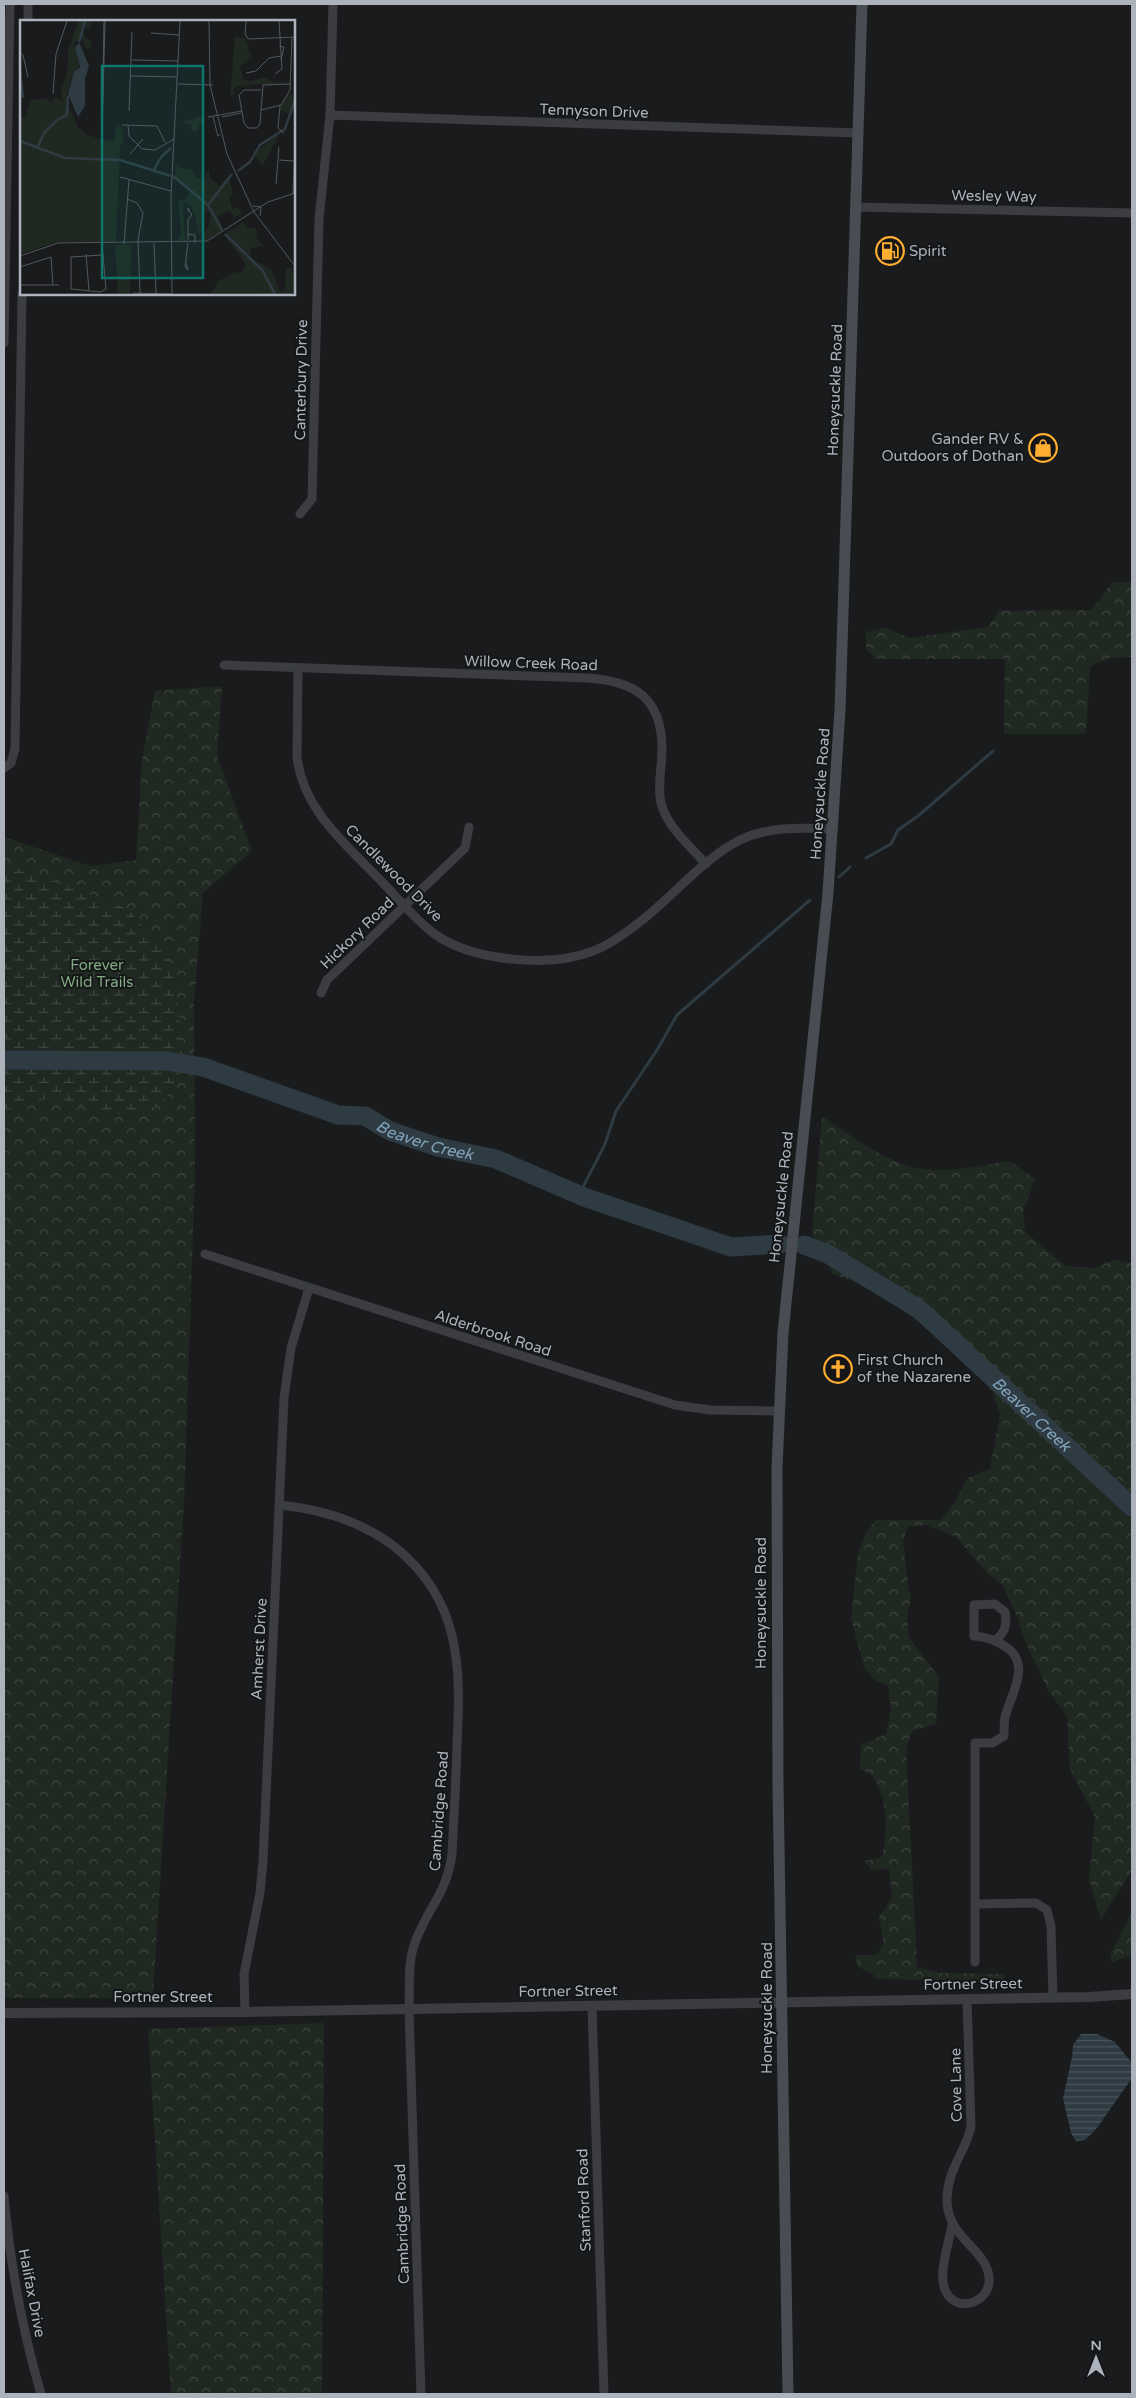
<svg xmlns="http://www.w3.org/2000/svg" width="1136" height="2398" font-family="'Varela Round',sans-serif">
  <defs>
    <pattern id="forest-crowns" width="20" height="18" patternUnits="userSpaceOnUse" patternTransform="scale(1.25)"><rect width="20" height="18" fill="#202921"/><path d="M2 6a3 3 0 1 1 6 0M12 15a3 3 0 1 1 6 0" fill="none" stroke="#3e463f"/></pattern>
    <pattern id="wetland-marsh" width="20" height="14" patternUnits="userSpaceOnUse" patternTransform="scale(1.25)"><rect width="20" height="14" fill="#202921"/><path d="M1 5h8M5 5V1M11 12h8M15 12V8" fill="none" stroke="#3e463f"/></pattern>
    <pattern id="water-rules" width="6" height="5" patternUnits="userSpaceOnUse" patternTransform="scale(1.25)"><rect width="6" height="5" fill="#2f3b43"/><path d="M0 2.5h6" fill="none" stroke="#4a555c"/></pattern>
  </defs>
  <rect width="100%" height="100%" fill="#1a1b1d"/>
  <!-- forest -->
  <g fill="url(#forest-crowns)">
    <polygon points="1112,582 1132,582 1132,657 1110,658 1090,666 1086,734 1004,734 1005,659 876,659 866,649 866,632 886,628 910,638 988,627 999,611 1092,610"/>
    <polygon points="222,686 217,756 252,851 203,893 194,1002 195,1172 184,1502 153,1996 144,1995 144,1998 4,1998 4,837 90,866 136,860 142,760 155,691"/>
    <path d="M822 1116C851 1135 883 1161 917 1168 947 1174 980 1165 1010 1161L1035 1179 1023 1211 1025 1232 1066 1266 1094 1268 1114 1260 1132 1263V1870L1101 1920 1089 1879 1095 1817 1070 1769 1067 1716 1049 1692 1025 1642 1017 1616 1002 1585 988 1574 955 1536 925 1525 908 1527 903 1540 908 1586 911 1597 907 1618 909 1637 939 1677 936 1724 912 1731 906 1749 917 1967 940 1973 1005 1974 1004 1981 877 1979 872 1973 858 1967 855 1955H876L884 1944 879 1917 892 1898 889 1869 871 1870 865 1861 882 1857C888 1833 888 1798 873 1777 870 1773 864 1771 860 1769L861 1745 886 1734 891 1709 888 1686 874 1680 864 1667 851 1618 858 1554 865 1534 876 1520H941L954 1503 968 1478 990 1469 1000 1415 993 1393 983 1380 918 1321 871 1288 833 1274 812 1234Z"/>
    <polygon points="1132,1912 1132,1955 1112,1962 1110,1955"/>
    <polygon points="324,2023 322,2394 171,2394 148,2029"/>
  </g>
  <!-- wetland -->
  <polygon fill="url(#wetland-marsh)" points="4,863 128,909 175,967 183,1067 163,1104 129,1115 92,1109 55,1097 24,1104 4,1124"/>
  <!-- water -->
  <polygon fill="url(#water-rules)" points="1081,2034 1097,2034 1115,2042 1132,2063 1132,2078 1097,2128 1085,2140 1076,2141 1071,2133 1063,2098 1072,2057 1073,2045"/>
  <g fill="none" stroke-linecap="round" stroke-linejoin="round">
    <!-- stream -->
    <g stroke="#2f3b43" stroke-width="3">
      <polyline points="866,858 891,844 898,830 918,816 993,751"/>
      <polyline points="839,877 850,867"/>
      <polyline points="580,1193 605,1144 616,1111 657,1050 677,1015 810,900"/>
    </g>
    <!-- river -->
    <g stroke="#2f3b43" stroke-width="19">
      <path id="s1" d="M4 1060 167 1061 203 1067 338 1115 365 1116 390 1131 438 1147 496 1159 584 1197 731 1247 780 1244"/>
      <path id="s2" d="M804 1245 828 1254 919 1309 1132 1507"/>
    </g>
    <!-- minor -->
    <g stroke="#3b3d43" stroke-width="9">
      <polyline points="28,21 28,4"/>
      <polyline points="330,115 858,133"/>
      <polyline points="855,207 1132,213"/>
      <polyline points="4,343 10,4"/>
      <polyline points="300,514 312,499 319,219 330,115 333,4"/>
      <path d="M224 665 587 678C634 681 662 697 662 749 662 767 657 786 661 803 667 827 690 846 706 864"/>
      <path d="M298 668 297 757C303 811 347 845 382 882 399 899 416 921 436 935 474 961 550 968 593 951 610 945 627 932 641 921 673 896 704 858 740 840 768 826 803 828 833 829"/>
      <polyline points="4,768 11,763 15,749 22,294"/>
      <polyline points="321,993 327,980 465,848 469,827"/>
      <polyline points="205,1254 675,1405 710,1410 778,1411"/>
      <path d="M279 1505C322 1509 361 1521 395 1547 461 1600 461 1667 457 1744 456 1781 454 1818 452 1854 447 1893 429 1906 416 1940 407 1961 410 1986 409 2009L421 2394"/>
      <polyline points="975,1904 1036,1903 1047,1910 1051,1926 1053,1997"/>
      <path d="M975 1962V1743H992L1004 1736C1004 1730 1004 1723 1005 1717 1011 1694 1032 1664 1006 1647 995 1640 987 1637 974 1636V1605L995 1604 1005 1612C1007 1624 1006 1631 996 1640"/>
      <polyline points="592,2006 604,2394"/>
      <polyline points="245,2012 244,1974 260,1893 263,1861 284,1398 291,1348 309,1288"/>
      <path d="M4 2196C10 2263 22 2329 41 2394"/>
      <path d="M952 2225C949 2243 937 2276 946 2292 958 2315 992 2301 989 2277 986 2248 946 2238 947 2198 948 2168 965 2153 971 2127L967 1999"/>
    </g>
    <!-- tertiary -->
    <polyline stroke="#3b3d43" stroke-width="10" points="4,2013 245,2012 1089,1997 1132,1994"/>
    <!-- secondary -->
    <polyline stroke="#494c53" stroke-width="11" points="788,2394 778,1785 777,1468 783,1333 828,893 840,710 862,4"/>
  </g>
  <!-- icons -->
  <defs>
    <symbol id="fuel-ring" viewBox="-11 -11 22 22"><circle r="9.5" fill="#151618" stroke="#ffae31" stroke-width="1.5"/><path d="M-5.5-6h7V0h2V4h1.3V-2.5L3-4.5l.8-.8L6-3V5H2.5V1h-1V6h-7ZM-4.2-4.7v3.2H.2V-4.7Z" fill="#ffae31"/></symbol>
    <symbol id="shop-ring" viewBox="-11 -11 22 22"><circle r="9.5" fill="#151618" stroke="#ffae31" stroke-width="1.5"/><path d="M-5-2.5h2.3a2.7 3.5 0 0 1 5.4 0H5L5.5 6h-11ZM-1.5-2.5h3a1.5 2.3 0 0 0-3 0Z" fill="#ffae31"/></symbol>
    <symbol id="church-ring" viewBox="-11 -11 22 22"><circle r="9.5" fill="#151618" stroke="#ffae31" stroke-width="1.5"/><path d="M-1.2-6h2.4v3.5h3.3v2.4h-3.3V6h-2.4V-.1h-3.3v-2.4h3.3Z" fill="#ffae31"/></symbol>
  </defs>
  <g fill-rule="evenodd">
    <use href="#fuel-ring" x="874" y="235" width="32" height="32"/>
    <use href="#shop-ring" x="1027" y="432" width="32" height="32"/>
    <use href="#church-ring" x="822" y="1353" width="32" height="32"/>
  </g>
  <g text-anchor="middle" stroke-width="4" stroke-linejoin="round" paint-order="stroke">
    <!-- street labels -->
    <g font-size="15" fill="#acb3bd" stroke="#151618">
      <text transform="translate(594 111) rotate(2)" y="5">Tennyson Drive</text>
      <text transform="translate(994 196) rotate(1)" y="5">Wesley Way</text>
      <text transform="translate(301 380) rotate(-89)" y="5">Canterbury Drive</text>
      <text transform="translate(835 390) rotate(-88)" y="5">Honeysuckle Road</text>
      <text transform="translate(531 663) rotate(2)" y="5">Willow Creek Road</text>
      <text transform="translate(820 794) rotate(-86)" y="5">Honeysuckle Road</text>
      <text transform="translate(394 873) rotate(45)" y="5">Candlewood Drive</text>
      <text transform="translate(357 933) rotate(-44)" y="5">Hickory Road</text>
      <text transform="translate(781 1197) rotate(-84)" y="5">Honeysuckle Road</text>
      <text transform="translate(493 1333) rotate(18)" y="5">Alderbrook Road</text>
      <text transform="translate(761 1603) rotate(-90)" y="5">Honeysuckle Road</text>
      <text transform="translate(259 1649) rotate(-87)" y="5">Amherst Drive</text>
      <text transform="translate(439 1811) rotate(-86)" y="5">Cambridge Road</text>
      <text transform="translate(973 1984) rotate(-1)" y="5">Fortner Street</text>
      <text transform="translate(568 1991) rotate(-1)" y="5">Fortner Street</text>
      <text x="163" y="2002">Fortner Street</text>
      <text transform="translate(767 2008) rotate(-90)" y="5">Honeysuckle Road</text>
      <text transform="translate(956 2085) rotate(-91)" y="5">Cove Lane</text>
      <text transform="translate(584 2200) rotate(-92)" y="5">Stanford Road</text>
      <text transform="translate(402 2224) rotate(-92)" y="5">Cambridge Road</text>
      <text transform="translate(32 2293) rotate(79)" y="5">Halifax Drive</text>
    </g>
    <!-- poi labels -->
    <g font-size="15" fill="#acb3bd" stroke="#151618" text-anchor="start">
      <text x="909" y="256">Spirit</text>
      <text x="1024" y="444" text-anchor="end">Gander RV &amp;<tspan x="1024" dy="17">Outdoors of Dothan</tspan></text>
      <text x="857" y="1365">First Church<tspan x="857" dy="17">of the Nazarene</tspan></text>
    </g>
    <!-- park labels -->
    <g font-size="15" fill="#82aa82" stroke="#151618">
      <text x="97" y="970">Forever<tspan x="97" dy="17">Wild Trails</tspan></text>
    </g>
    <!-- water labels -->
    <g font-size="16" font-style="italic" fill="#81a3ba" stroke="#151618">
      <text dy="6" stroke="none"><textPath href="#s1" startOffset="435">Beaver Creek</textPath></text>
      <text dy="6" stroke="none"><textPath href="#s2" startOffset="286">Beaver Creek</textPath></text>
    </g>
  </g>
  <!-- overview -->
  <g transform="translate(20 20)">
    <rect width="275" height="275" fill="#1a1b1d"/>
    <path d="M58 1H71V8L63 9 65 18 72 22 71 29 66 28 61 18 54 24 59 46 51 58 47 74 49 86 58 107 67 115 94 122 96 107 102 106 104 121 100 125 96 222H36L0 234V111L31 92 22 91 0 102V97L5 98 11 80 24 78 32 83 34 78 43 80 41 71 47 52 48 31ZM215 17 225 18 231 36 220 47 223 59 230 61 246 57 250 61 269 63 220 66 214 68V75L210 76ZM271 71 274 79 269 94 260 90V87ZM180 97H185L184 104 179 105 178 111H171V104L159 103ZM256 115 258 117 242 147 235 134ZM155 145 163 149H171L176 158H185L189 148 190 158 200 166 209 155 213 176 209 175 211 185 213 189 218 187 222 194 215 197 210 190 198 196 203 210 185 221 180 219 189 206 190 192H184L185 207 179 216 176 198 171 186 163 181 165 220H158L161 214 158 183 160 180H165L171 171 156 159ZM223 202 227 208H236L237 219 243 226 230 228 231 238 251 249 260 272 265 271 266 249 271 247 275 254V271L271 274H245L232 255H220L226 244 204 215ZM95 225H111L110 274H98Z" fill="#202921"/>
    <path d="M22 91 35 93 59 113 93 126 98 131 96 143H84L80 148 79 169 72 167 74 157 69 147 43 146 30 138H20L0 128V102Z" fill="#202921"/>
    <path d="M213 252 232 255 245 274H190L199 261Z" fill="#202921"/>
    <path d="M59 22 69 46 65 59V86L58 97 48 74 54 52 60 47 55 28Z" fill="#2f3b43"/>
    <path fill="none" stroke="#2f3b43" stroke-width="2.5" d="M59 22 65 1M0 51 3 78M0 121 45 138 100 140 151 156M17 128 24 113 37 100 47 95 48 76M133 151 142 136 151 128M218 151 230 142 240 125 265 109 275 80M153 156 188 185M202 210 188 185 212 154M205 214 242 250 255 274"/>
    <path fill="none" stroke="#54585d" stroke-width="1" d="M84 1 82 114 85 1M189 1 190 65 207 134 234 192 275 246M226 1 225 14 228 19 275 17M131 13 159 15M259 26 264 27 261 40M0 33 3 35 8 57M112 40 158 41M226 53 236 51 249 38 261 36M255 54 262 49 259 1M111 56 157 57M158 64 193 65M241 70H224L219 75 224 103 228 108H237L240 104 243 65 270 64M270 70 272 17M33 74 36 34 47 1M260 86 258 108 264 113M241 90 261 85 270 70M109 91 112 12M188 97 222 91M193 97 198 116 200 115M202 97 221 93M102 105 137 106 145 122M108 105 109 116 122 129 135 130 154 119M110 134 123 119M259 140 274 141M100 157 151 171M256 164 259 127M273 173 275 129M107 179 117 183 123 193 118 220 120 274M233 186 241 187 240 196M168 214 175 215V223M168 220V200L172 194 168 191V188L170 191M134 223 136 274M82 224 86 269 81 272 51 269V237L82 235M104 224 109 160M66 234 69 271M0 236 38 223 187 221 248 182 275 173M166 243 168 250 165 247 168 223M0 247 31 237 33 265M0 265H39M113 273 152 274M152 274 151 176 160 1"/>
    <path fill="#0f766e" fill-opacity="0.15" stroke="#0f766e" stroke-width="2.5" d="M82 46H183V258H82Z"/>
    <rect width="275" height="275" fill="none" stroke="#acb3bd" stroke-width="2.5"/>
  </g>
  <!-- border -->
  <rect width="1136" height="2398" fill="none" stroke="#acb3bd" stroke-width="10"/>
  <!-- north arrow -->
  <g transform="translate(1096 2358)" stroke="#151618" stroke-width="4" paint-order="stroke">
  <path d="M0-4L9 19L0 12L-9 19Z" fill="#acb3bd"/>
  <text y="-8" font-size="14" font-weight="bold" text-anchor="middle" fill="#acb3bd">N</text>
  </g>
</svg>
